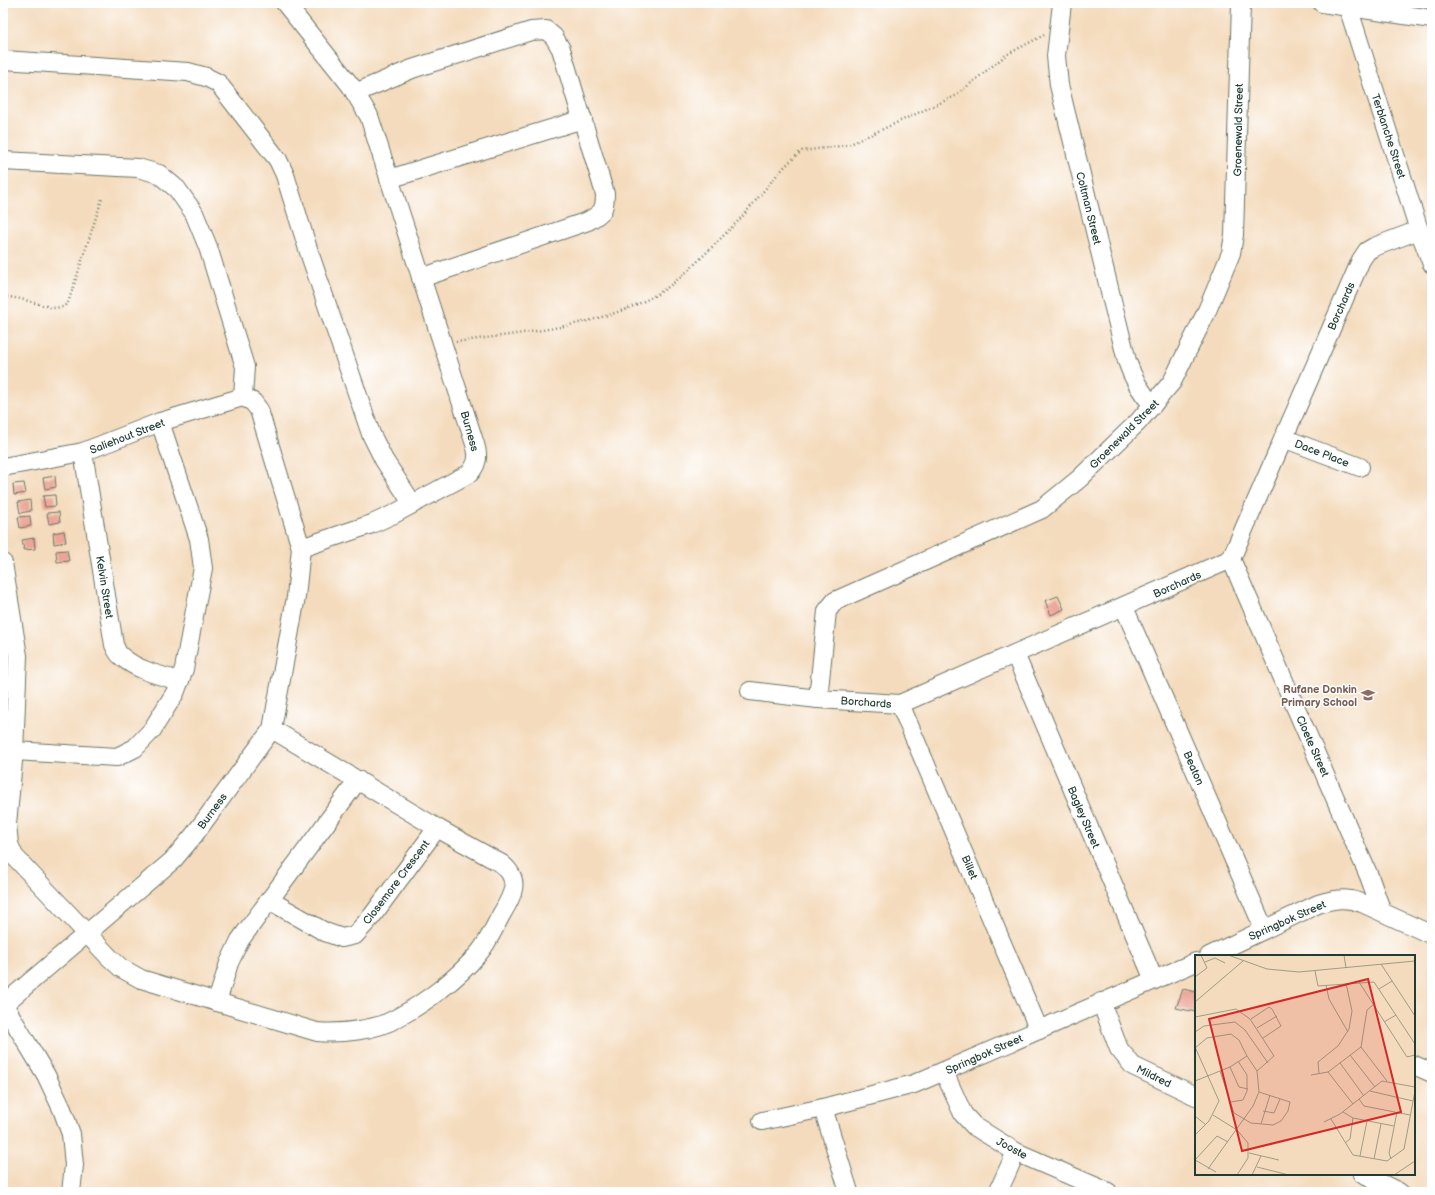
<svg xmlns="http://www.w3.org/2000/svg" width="1435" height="1195" font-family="'Balsamiq Sans',sans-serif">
  <rect width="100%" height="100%" fill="#fff"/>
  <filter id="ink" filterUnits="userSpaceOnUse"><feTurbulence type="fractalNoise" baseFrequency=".025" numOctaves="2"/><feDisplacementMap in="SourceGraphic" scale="8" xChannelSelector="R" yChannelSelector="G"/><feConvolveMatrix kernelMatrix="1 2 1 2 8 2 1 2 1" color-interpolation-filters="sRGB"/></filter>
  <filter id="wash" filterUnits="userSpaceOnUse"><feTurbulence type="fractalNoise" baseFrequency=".012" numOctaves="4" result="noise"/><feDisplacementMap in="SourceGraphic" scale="16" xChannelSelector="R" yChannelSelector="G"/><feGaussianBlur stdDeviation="0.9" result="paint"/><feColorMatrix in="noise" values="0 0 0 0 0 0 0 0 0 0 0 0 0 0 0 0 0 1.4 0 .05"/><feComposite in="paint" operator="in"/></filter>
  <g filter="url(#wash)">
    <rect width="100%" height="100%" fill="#f4dbbd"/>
    <g id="blocks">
      <!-- building -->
      <g fill="#eca497">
        <polygon points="55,476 56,487 45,489 43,478"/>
        <polygon points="24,483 26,493 14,495 13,484"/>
        <polygon points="55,495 56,506 45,507 43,496"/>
        <polygon points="30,500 31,511 20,513 18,502"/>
        <polygon points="59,512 60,522 49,524 47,513"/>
        <polygon points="30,516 31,526 20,528 18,517"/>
        <polygon points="64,531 66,542 54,544 53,533"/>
        <polygon points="34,538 35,549 24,550 22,540"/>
        <polygon points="67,550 69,561 57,562 56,551"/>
        <polygon points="1058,596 1064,609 1051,615 1045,601"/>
        <polygon points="1183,989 1196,992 1196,1012 1176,1008"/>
      </g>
    </g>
  </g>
  <g filter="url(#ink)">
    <use href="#blocks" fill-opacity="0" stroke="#6a7464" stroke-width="1"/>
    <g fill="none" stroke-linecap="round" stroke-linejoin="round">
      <defs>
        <g id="minor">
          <path d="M285 3 351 86 369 116 473 438C478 452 480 461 470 473L394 514 372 524 301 548"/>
          <path d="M1062 3 1056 56 1059 85 1127 361C1133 379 1140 392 1153 405"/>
          <polyline points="1322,3 1432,19"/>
          <polyline points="1348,7 1419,230 1432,264"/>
          <polyline points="3,60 188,72 206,77 218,83 278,160 285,175 308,249 371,434 384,460 412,503"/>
          <path d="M355 93 412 69 531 31 546 30 554 37 561 49 605 194C605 211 602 213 588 221L421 278"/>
          <polyline points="3,161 138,168 159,174 177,189 194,213 208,247 245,367 243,397"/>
          <polyline points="389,179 583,119"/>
          <polyline points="1283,438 1360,467"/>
          <path d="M83 452 114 645C116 649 118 654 121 656 136 670 161 676 180 681"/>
          <polyline points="3,467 83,452 160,422 243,397 253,402 259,410 301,548 296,597 272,729 194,835 173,860 3,1005"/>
          <polyline points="1231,559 1369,876 1382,912"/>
          <path d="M3 563 18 656 14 751 7 824 9 844 14 856 109 957 121 968 141 979 317 1032C341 1034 377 1030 397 1018 425 1003 458 978 478 954 488 943 494 928 501 915 512 896 522 881 502 864L437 828 272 729"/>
          <polyline points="1124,607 1264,929"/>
          <polyline points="1015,654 1154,980"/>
          <polyline points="750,691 818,699 900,704 1231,559 1361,260 1367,251 1374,247 1419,230"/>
          <polyline points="818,699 827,611 835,601 1042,509 1079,479 1138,422 1172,382 1206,313 1231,253 1234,235 1241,3"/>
          <polyline points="900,704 1039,1030"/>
          <polyline points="14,751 117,757 135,748 152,730 175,693 184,669 203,568 199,539 160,422"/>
          <polyline points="269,900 325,932 342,938 355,935 372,916 437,828"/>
          <path d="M1209 956 1318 904C1334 899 1345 897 1362 903L1432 935"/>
          <polyline points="217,1002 229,963 240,940 358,780"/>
          <polyline points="1101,1002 1119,1049 1133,1066 1196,1096"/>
          <polyline points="3,1003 46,1075 62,1109 71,1134 74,1165 71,1192"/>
          <polyline points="1414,1065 1432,1073"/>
          <polyline points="944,1072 963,1114 974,1126 1016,1152 1108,1192"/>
          <polyline points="823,1108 849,1192"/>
          <polyline points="762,1121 823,1108 914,1084 1196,962"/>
          <polyline points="1362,1174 1399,1192"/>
          <polyline points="998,1192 1016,1152"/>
        </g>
      </defs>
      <!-- minor casing -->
      <use href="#minor" stroke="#6a7464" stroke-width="20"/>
      <!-- path -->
      <g stroke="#6a7464" stroke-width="2.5" stroke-dasharray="1 3" stroke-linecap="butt">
        <polyline points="3,296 21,299 53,308 63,307 68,303 102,199"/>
        <path d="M456 342C525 332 621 326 676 281 696 264 716 243 735 224 758 201 776 171 802 151L848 145 955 96 1006 55 1044 35"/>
      </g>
      <!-- minor -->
      <use href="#minor" stroke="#fff" stroke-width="18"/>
    </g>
  </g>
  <!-- icons -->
  <defs>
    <symbol id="school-bare" viewBox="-9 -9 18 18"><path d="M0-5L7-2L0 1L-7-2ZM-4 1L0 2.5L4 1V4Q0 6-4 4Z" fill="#8d6e63" stroke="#fff" stroke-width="2.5" paint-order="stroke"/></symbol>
  </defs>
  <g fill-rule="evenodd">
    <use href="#school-bare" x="1358" y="685" width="20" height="20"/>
  </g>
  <g text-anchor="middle" stroke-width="3" stroke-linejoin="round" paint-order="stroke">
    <!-- street labels -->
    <g font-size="11" fill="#1f3d34" stroke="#fff">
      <text transform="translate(1238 130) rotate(-89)" y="4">Groenewald Street</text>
      <text transform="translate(1389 136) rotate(72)" y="4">Terblanche Street</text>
      <text transform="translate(1089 208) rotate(76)" y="4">Coltman Street</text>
      <text transform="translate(1341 306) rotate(-66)" y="4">Borchards</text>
      <text transform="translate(470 431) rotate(74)" y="4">Burness</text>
      <text transform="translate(1124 434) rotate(-45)" y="4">Groenewald Street</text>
      <text transform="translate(127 436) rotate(-21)" y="4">Saliehout Street</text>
      <text transform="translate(1322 453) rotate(21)" y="4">Dace Place</text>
      <text transform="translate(1177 584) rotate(-24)" y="4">Borchards</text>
      <text transform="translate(105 587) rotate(81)" y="4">Kelvin Street</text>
      <text transform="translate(866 702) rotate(4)" y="4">Borchards</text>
      <text transform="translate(1313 746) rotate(66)" y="4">Cloete Street</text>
      <text transform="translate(1194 768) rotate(67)" y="4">Beaton</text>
      <text transform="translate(212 811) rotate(-54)" y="4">Burness</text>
      <text transform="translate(1084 817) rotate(67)" y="4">Bagley Street</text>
      <text transform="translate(970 867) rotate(67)" y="4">Billet</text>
      <text transform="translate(396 882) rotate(-53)" y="4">Closemore Crescent</text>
      <text transform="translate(1287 920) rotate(-24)" y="4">Springbok Street</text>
      <text transform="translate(984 1054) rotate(-24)" y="4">Springbok Street</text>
      <text transform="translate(1154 1076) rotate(26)" y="4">Mildred</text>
      <text transform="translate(1012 1148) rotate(28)" y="4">Jooste</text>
    </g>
    <!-- education labels -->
    <g font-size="11" font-weight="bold" fill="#785e54" stroke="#fff" text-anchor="end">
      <text x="1357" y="693">Rufane Donkin<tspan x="1357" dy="13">Primary School</tspan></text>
    </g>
  </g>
  <!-- overview -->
  <g transform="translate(1195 955)">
    <rect width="220" height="220" fill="#f4dbbd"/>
    <path fill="none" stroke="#9f9c86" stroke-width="1" d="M33 0 72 14 104 17 220 6M149 0 151 13M10 7 20 3 30 8M186 9 220 61M120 16 123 31 179 27 220 89M0 22 12 13 6 0M164 27 212 102 220 100M131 30 134 44 153 77M184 34 197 26M0 47 48 6M0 62 41 54 55 64 79 101 62 116M56 64 74 52 77 54 86 71 68 83M189 67 201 60M62 73 82 61M0 77 9 71 40 67 50 75 73 108M0 92 24 146 14 166 0 180M166 92 192 126M0 93 12 83 36 79 44 85 52 101M155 100 180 132M145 108 169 141M35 112 44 132 53 134M25 116 39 158 56 168 78 170 86 166 93 156 95 147 64 137M133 117 158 149M124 119 123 107 143 91 154 74 157 56 151 28M116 120 133 117 166 92 172 55 178 50M0 126 35 112 52 101 62 116 64 137 58 151 13 214M175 136 218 146M164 144 169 151 215 160M36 147 48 145 52 136V120L43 106M68 156 79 158 85 144M148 157 158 163 199 171M18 160 42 175 53 188V203L42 220M0 161 11 170M136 164 158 200 192 206 209 194 220 136M129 167 145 159 187 126 220 132M66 169 75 140M150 188 155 184 158 163M54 198 84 205M165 201 172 166M179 204 186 169M196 204 194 198 202 157M0 205 22 181 33 187M0 205 21 217M62 212 94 220M57 220 66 201M199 220 220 206"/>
    <path fill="#d62828" fill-opacity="0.15" stroke="#d62828" stroke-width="2" d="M173 24 206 157 47 196 14 64Z"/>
    <rect width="220" height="220" fill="none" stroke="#1f3d34" stroke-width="2"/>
  </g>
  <!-- margin -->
  <rect width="1435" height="1195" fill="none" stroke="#fff" stroke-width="16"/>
</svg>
